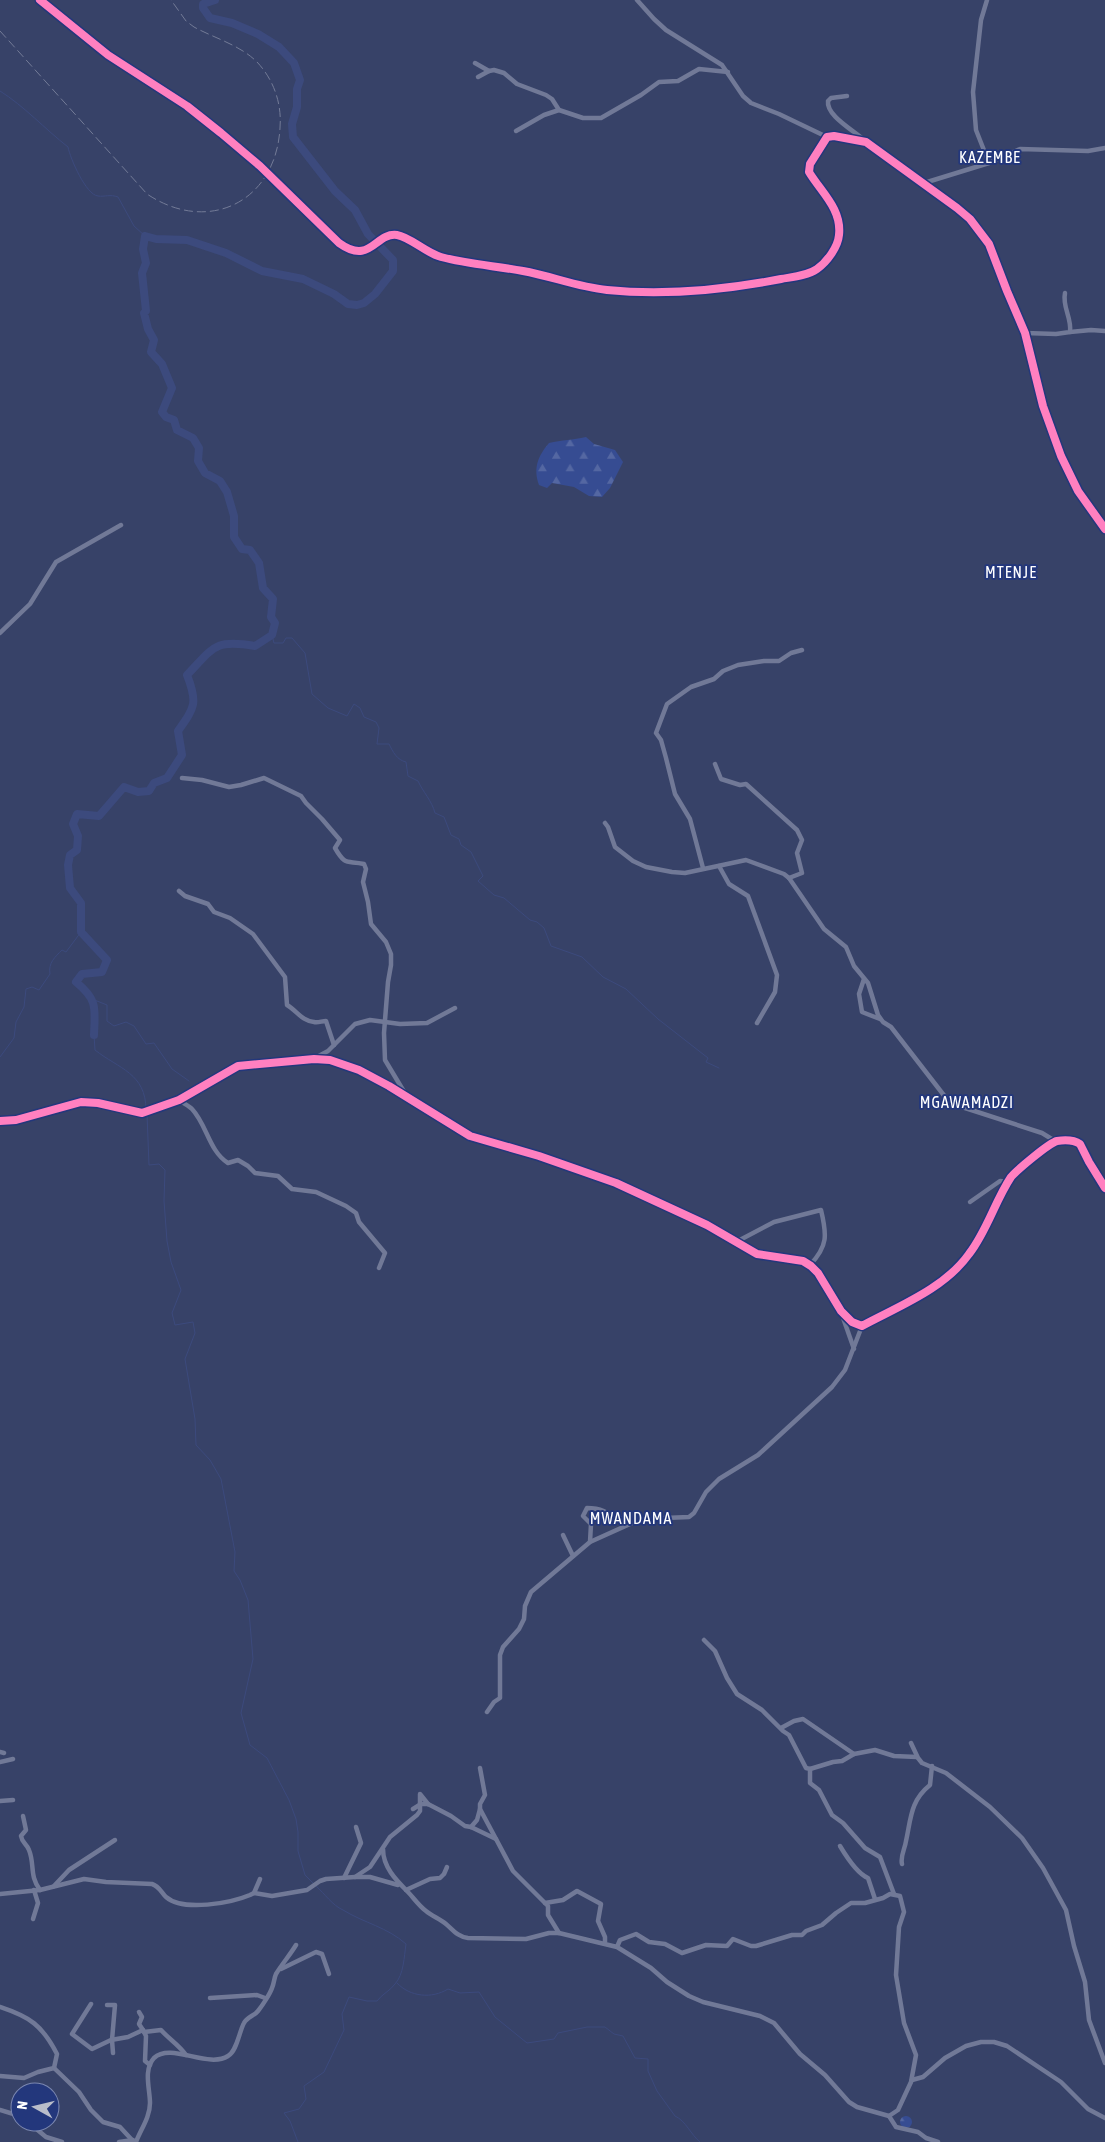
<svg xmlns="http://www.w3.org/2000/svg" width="1105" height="2142" font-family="'Asap Condensed',sans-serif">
  <defs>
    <pattern id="forest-firs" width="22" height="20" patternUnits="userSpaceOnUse" patternTransform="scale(1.25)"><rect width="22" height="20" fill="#364c92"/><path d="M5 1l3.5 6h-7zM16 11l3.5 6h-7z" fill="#5467a2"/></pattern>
  </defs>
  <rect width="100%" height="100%" fill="#374268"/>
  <!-- forest -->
  <g fill="url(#forest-firs)">
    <path d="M586 437 594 444 615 450 623 462 610 488 602 497 589 496 574 487 552 483 547 488 539 485C533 468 538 456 549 443 562 440 573 440 586 437Z"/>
    <circle cx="906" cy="2122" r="6"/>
  </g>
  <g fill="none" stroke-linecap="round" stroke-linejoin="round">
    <!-- stream -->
    <g stroke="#3c4a7d" stroke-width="1">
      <path d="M0 91C24 106 45 129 68 147 70 158 86 195 98 196 105 197 110 194 118 197L134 226 145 236"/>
      <path d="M272 635 274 643H283L286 638H292L305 653 312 694 328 708 347 716 354 704 360 708 364 717 376 722 379 728 377 744H389C393 752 397 760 406 762L408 776 418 781C423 792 432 801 435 813L444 817 451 835 459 839 461 845 471 852 483 876 478 881 494 895 504 898 530 920 537 922 544 928 551 946 582 957 603 977 626 989 658 1019 708 1058 706 1062 719 1068"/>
      <polyline points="92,999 107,1005 107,1021 114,1026 126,1022 134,1026 146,1044 154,1043 172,1069 189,1081"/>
      <path d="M94 1035 95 1050C119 1069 146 1073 146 1110"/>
      <path d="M0 1057 14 1038 16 1022 24 1007 26 989 32 987 39 990 50 974C48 963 55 957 62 950L66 952 81 932"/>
      <polyline points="147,1114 149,1165 159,1164 165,1170 164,1201 167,1241 171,1262 181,1290 172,1313 175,1325 193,1322 195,1333 185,1359 195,1419 196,1445 210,1460 221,1479 235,1552 234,1571 240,1580 248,1600 253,1659 241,1713 250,1745 267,1758 289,1800 296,1819 298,1832 298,1851 305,1875 313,1883"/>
      <path d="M397 1983C410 1997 432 1999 448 1989L460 1993 479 1992 495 2017 527 2043 554 2039 558 2033 587 2027H605L614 2034 623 2036 635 2058 648 2059V2071L657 2091 675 2116C686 2121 691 2135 700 2142"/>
      <path d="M298 2142 290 2121 284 2113 299 2109 306 2099 304 2086 324 2072 344 2030 342 2014 349 1997 367 2001H377C382 1994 390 1991 395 1984 404 1974 404 1957 406 1944 387 1927 364 1923 343 1910 332 1905 325 1894 316 1886"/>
    </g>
    <!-- river -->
    <path stroke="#3c4a7d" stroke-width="8" d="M94 1035C95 1008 98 1000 76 982L82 974 102 972 107 960 81 932V903L70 888 68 865 70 855 77 850 78 836 73 824 77 814 99 816 124 787 138 792 149 791 154 783 167 778 182 755 178 731C195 707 198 703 187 675 214 647 214 639 255 646L272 635 275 623 271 617 273 599 263 588 259 563 250 550 242 549 234 537V516L227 492 220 481 205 473 198 461 199 448 193 438 177 430 174 420 166 417 162 412 172 388 162 364 151 352 154 340 148 329 144 313 146 311 142 273 146 263 143 249 145 236 156 239 187 240 226 253 262 271 303 279 334 294 348 304 357 305 364 303 375 294 393 271V260L368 234 355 210 335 191 293 137 292 124 297 107V89L300 80 294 63 279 47 258 34 232 23 210 18 203 8V4L215 0"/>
    <!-- street -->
    <g stroke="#717997" stroke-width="4.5">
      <polyline points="40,0 108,55 187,106 260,166 269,177 339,243 348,248 363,251 381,241"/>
      <polyline points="637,0 654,19 666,30 722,65 743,96 751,103 779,114 827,137"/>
      <polyline points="987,0 981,20 973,92 976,130 989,163"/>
      <polyline points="475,63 489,71 494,70 504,73 517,84 546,95 552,99 559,110"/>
      <polyline points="478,77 489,71"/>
      <path d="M847 96 831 98 828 101C826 116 855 131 865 141"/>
      <polyline points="516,131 544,115 559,110 583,118 601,118 641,95 659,82 678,81 699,69 728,72"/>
      <polyline points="924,183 989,163 1020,149 1088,151 1105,148"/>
      <polyline points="1070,332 1091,330 1105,331"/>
      <path d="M1025 333 1056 334 1070 332C1072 318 1062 307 1065 293"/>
      <polyline points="0,633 30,604 56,562 121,525"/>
      <polyline points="715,764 721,779 740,785 746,784 797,830 802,840 797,853 802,873 789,878"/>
      <path d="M182 778 202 780 229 787 241 785 264 778 301 796 306 803 322 819 340 840 335 848C346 867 347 860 364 864L366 869 363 882 368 902 371 924 386 942 391 954V965L388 982 384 1033 385 1060 406 1095"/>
      <polyline points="605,823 608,827 615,847 633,861 646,867 672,872 685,873 746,860 784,874 789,878 824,929 846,947 854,966 868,983 878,1015 883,1022 891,1027 946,1098 962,1107 1042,1133 1055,1141"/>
      <polyline points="719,866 729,884 748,896 777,975 775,992 757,1023"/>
      <polyline points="703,868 690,819 675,794 666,758 661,740 656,733 667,704 691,687 714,679 723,671 738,665 764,661 779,661 791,653 802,650"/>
      <path d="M179 891 185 896 208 904 214 912 230 918 253 934 285 977 287 1005C297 1011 302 1021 314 1022 318 1023 322 1021 326 1021L334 1045"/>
      <polyline points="864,979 859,994 862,1012 880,1019"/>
      <polyline points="315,1058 328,1051 355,1024 370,1020 400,1024 427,1023 455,1008"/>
      <path d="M179 1100C183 1103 189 1106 192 1109 207 1125 209 1151 228 1163L238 1160 248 1166 255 1173 278 1176 292 1189 316 1192 346 1206 356 1213 359 1222 385 1253 379 1268"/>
      <path d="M0 1121 16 1120 81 1102 98 1103 142 1113 179 1100 238 1066 314 1059 330 1060 359 1070 389 1086 470 1136 539 1156 616 1183 707 1225 757 1254 803 1261 811 1266 818 1273 841 1311 852 1322 862 1326C899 1306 944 1289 969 1254 987 1231 995 1201 1011 1177 1017 1170 1049 1143 1057 1141 1064 1140 1074 1140 1080 1144L1089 1162 1105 1188"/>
      <polyline points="970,1202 1000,1181 1008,1182"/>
      <path d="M736 1242 774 1222 821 1210C827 1235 828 1246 810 1265"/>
      <polyline points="841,1312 854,1349"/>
      <polyline points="563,1535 573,1556"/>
      <path d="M590 1542 591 1524 583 1516 587 1508C601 1508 607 1512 618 1520L636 1514 640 1519"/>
      <polyline points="704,1640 715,1651 727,1678 737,1694 762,1710 783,1731 789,1735 806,1768 810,1769 810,1783 819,1790 832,1815 843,1823 865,1848 880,1857 894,1894"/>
      <polyline points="487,1712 494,1702 500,1698 500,1655 503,1647 519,1629 524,1619 525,1606 531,1592 590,1542 641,1519 689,1517 694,1513 706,1492 719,1479 758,1455 832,1387 845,1370 862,1326"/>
      <polyline points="781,1728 794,1721 803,1719 854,1754 875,1750 894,1756 917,1757"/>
      <polyline points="911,1743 918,1758 922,1763 946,1773 990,1807 1022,1838 1043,1868 1066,1910 1074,1946 1085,1982 1089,2020 1105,2063"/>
      <polyline points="0,1752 4,1753"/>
      <polyline points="0,1762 13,1759"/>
      <polyline points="480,1768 485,1795 480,1804 480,1809 496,1839"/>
      <polyline points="810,1769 833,1762 842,1761 854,1754"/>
      <polyline points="0,1801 13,1800"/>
      <polyline points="413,1809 421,1804 428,1804 451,1816 465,1826 471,1827 496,1839 513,1871 548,1906 548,1915 559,1933"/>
      <path d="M23 1816 26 1830 21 1836C22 1843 27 1844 29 1850 35 1865 29 1875 40 1890"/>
      <polyline points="471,1827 477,1820 480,1809"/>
      <path d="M840 1846C846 1856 858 1874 868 1878L875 1899"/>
      <path d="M383 1849C383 1867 396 1880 407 1891 414 1898 418 1905 426 1911 432 1916 440 1919 446 1924 453 1930 458 1937 468 1938L526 1939 549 1933H559L617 1947 651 1968 667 1982 689 1996 703 2002 760 2016 774 2023 800 2054 825 2075 849 2102 857 2107 889 2116 898 2110 911 2082 916 2055 904 2023 896 1975 899 1927 904 1912 900 1896 890 1894 883 1898 865 1903H851L836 1913 822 1925 806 1931 802 1935H792L756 1946H751L733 1939 727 1946 706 1945 682 1953 665 1944 649 1942 636 1934 620 1940 617 1947"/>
      <path d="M902 1864C900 1856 905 1849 906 1841 911 1819 910 1801 930 1785L932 1766"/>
      <polyline points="355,1877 370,1867 390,1837 417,1815 420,1811 420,1794 428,1804"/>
      <polyline points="344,1878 361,1843 356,1827"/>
      <polyline points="54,1886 69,1870 115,1840"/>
      <polyline points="406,1890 430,1879 440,1878 444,1874 447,1867"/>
      <polyline points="254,1893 272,1896 307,1890 320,1881 326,1879 355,1877 370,1877 398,1885"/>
      <path d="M0 1894 40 1890 84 1879 106 1882 152 1884C159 1886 161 1892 166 1897 183 1912 231 1903 250 1895L254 1893 260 1879"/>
      <polyline points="545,1903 563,1900 577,1891 601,1904 598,1921 605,1937 605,1942"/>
      <polyline points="33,1919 38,1903 34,1890"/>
      <polyline points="281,1969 316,1952 322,1954 329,1974"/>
      <polyline points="210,1998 257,1995 265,1998"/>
      <polyline points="91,2004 72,2034 92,2049 111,2040 128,2037 143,2030 146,2036 145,2061 150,2065"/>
      <polyline points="107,2005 115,2005 112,2040 113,2053"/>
      <path d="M0 2007C30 2017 42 2025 57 2054L54 2068 38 2072 24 2078 0 2076"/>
      <polyline points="139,2012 142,2017 139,2024 143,2030"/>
      <path d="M144 2032 161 2030C169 2039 179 2045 186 2055"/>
      <polyline points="54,2068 79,2092 91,2110 103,2122 120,2127 132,2140"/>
      <polyline points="912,2080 923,2077 945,2058 966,2046 981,2042 994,2042 1007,2046 1061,2082 1088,2109 1105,2118"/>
      <polyline points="0,2110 20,2116"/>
      <polyline points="889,2116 896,2127 918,2132 926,2138 938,2142"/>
      <polyline points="28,2122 46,2137 62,2142"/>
      <polyline points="119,2142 133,2140"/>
      <path d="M136 2142C141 2129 150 2117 150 2103 150 2089 143 2070 154 2058 171 2042 208 2069 228 2056 237 2051 239 2032 244 2023 247 2017 254 2016 258 2011 262 2006 270 1994 272 1988 274 1984 274 1978 276 1974 282 1964 290 1955 296 1945"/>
    </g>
    <!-- secondary -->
    <path stroke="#787e9b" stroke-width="6" d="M381 241C401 227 418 249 438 256 465 266 496 266 524 271 542 274 560 281 579 285 638 298 699 292 759 283 776 280 798 279 814 271 825 265 838 248 839 235 842 209 821 192 809 172L810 164 827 137 834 136 866 142 957 208 970 219 989 244 1007 291 1025 333 1043 406 1061 456 1078 491 1105 529"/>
    <!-- rail -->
    <path stroke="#737b97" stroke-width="1" stroke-dasharray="9 4" stroke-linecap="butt" d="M0 31 147 194C208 235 276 202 280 128 282 104 274 80 257 62 240 45 214 38 194 27L186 21 171 0"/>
    <defs>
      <g id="cycleway">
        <path d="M40 0 108 55 187 106 221 133 260 166 339 243C371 266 375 232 397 235 410 237 426 253 441 257 467 264 496 266 523 271 551 276 578 287 607 290 666 296 724 290 781 279 792 277 807 276 817 269 827 262 838 247 839 235 842 209 821 192 809 172L810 164 827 137 834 136 866 142 957 208 970 219 989 244 1007 291 1025 333 1043 406 1061 456 1078 491 1105 529"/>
        <path d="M0 1121 16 1120 81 1102 98 1103 142 1113 179 1100 238 1066 314 1059 330 1060 359 1070 389 1086 470 1136 539 1156 616 1183 707 1225 757 1254 803 1261 811 1266 818 1273 841 1311 852 1322 862 1326C899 1306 944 1289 969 1254 987 1231 995 1201 1011 1177 1017 1170 1049 1143 1057 1141 1064 1140 1074 1140 1080 1144L1089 1162 1105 1188"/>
      </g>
    </defs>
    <!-- cycleway casing -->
    <use href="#cycleway" stroke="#23377c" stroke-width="11"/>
    <!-- cycleway -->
    <use href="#cycleway" stroke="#ff80c0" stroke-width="8"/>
  </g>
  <g text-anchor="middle" stroke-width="4" stroke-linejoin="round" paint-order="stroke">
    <!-- quarter labels -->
    <g font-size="16" letter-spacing="1" fill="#fff" stroke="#23377c">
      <text x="990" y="163">KAZEMBE</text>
      <text x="1011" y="578">MTENJE</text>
      <text x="967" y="1108">MGAWAMADZI</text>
      <text x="631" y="1524">MWANDAMA</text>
    </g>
  </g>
  <!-- north arrow -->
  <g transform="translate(35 2107) rotate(278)"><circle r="24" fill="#23377c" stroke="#7b87b0"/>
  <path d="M0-4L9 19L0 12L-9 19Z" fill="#b9bdca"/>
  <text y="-8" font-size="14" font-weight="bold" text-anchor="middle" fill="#ffffff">N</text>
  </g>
</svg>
